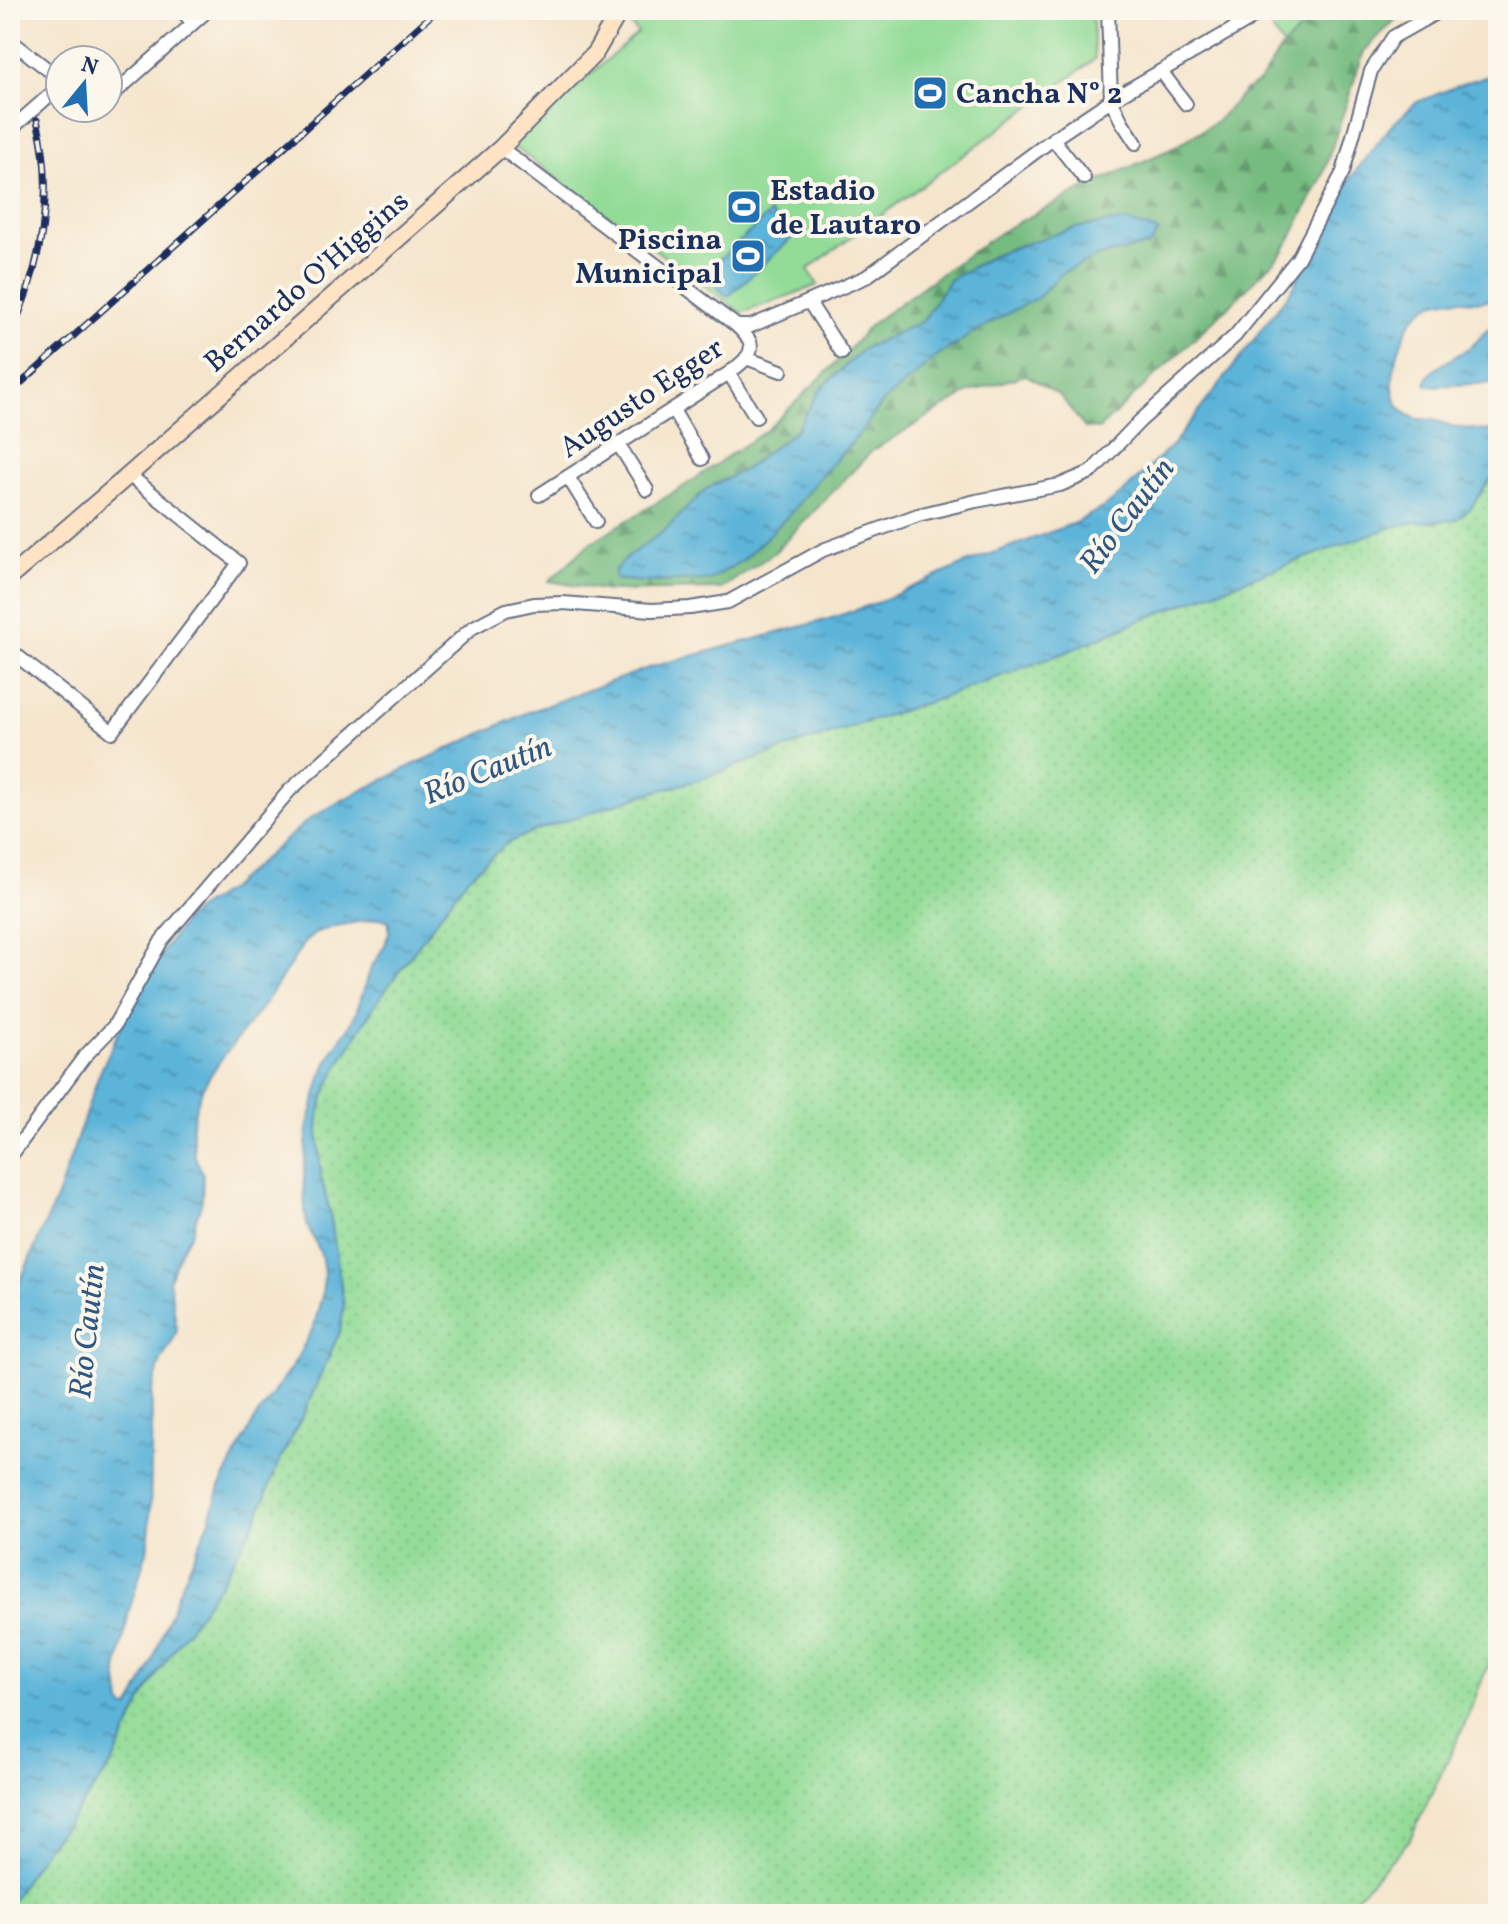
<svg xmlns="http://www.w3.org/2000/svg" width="1508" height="1924" font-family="Vollkorn,serif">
  <defs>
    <pattern id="grass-dots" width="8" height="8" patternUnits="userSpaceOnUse" patternTransform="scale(2)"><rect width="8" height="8" fill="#93dc97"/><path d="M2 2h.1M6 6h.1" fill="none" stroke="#7ebd85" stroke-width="1.8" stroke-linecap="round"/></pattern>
    <pattern id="forest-firs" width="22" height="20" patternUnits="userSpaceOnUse" patternTransform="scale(2)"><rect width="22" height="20" fill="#76bc80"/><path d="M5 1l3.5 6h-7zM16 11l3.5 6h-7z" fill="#60996c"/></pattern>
    <pattern id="water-ripples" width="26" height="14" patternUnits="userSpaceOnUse" patternTransform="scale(2)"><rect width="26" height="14" fill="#5bb4d9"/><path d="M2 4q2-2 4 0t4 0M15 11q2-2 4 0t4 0" fill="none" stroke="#4a93b3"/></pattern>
  </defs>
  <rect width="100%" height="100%" fill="#fbf7ec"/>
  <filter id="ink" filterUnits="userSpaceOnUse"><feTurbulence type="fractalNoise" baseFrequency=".0125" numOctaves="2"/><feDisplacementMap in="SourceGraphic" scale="16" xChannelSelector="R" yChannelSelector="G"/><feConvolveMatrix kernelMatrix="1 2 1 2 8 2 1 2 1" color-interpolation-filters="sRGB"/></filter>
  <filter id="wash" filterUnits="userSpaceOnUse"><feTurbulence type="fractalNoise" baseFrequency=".006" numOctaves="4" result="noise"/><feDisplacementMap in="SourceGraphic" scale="32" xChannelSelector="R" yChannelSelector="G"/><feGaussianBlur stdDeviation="1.8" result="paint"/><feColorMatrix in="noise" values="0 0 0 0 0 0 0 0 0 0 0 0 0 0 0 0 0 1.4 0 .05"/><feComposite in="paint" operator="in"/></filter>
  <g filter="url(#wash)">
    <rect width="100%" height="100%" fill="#f5e5cc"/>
    <!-- grass -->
    <polygon fill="url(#grass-dots)" stroke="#57867a" stroke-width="2" points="1498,473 1498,1640 1463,1728 1409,1841 1340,1914 10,1914 10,1903 47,1846 65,1827 112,1764 141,1702 158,1672 220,1584 256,1520 279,1462 304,1413 340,1331 344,1306 330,1213 321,1177 318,1131 319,1114 323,1100 329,1084 340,1063 374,1006 467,878 507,843 537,830 653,792 698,780 795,745 938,699 1064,653 1136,622 1248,579 1365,536 1400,525 1417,522 1439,522 1470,509 1490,480"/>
    <!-- forest -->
    <path fill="url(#forest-firs)" stroke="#48766f" stroke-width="2" fill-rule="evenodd" d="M1321 10H1415L1395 20 1364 51 1322 177 1284 251 1232 303 1099 429 1085 428 1060 396 1026 375 969 392 872 451 775 552 721 589 609 591 549 581 590 543 681 488 768 429 847 352 870 325 950 267 1007 228 1097 182 1173 148 1217 121 1246 90 1259 82 1283 46ZM1124 221 1158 231 1149 245 1096 257 1062 273 1040 296 971 333 956 345 942 352 883 402 855 439 818 479 790 514 744 559 710 580 646 582 615 579V570L630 555 664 531 706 489 744 470 796 430 821 389 863 349 923 321 949 280 997 253 1074 228Z"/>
    <!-- park -->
    <g fill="#93dc97" stroke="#57867a" stroke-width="2">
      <polygon points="625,10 1092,10 1095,59 808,269 818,285 742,313 510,144 638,33 622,15"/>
      <polygon points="1262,10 1321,10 1283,46 1260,11"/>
    </g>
    <!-- water -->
    <g fill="url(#water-ripples)" stroke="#3b729c" stroke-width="2" fill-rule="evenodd">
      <path d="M1498 74V298C1471 307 1454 291 1426 307 1409 318 1404 335 1398 353 1391 375 1387 408 1415 418 1420 420 1427 419 1433 420 1439 421 1445 424 1451 426 1463 428 1475 429 1488 431L1498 426V473L1490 480 1470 509 1455 520 1417 522 1400 525 1365 536 1248 579 1136 622 1064 653 938 699 795 745 698 780 653 792 537 830 507 843 467 878 374 1006 340 1063 329 1084 323 1100 319 1114 318 1131 321 1177 330 1213 344 1306 340 1331 304 1413 279 1462 256 1520 220 1584 158 1672 141 1702 112 1764 65 1827 47 1846 10 1903V1304L57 1197 98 1077 117 1035 139 990 156 961 184 921 204 905 229 889 308 820 341 801 411 766 526 713 651 667 829 619 879 602 969 562 1075 523 1107 505 1123 493 1174 443 1243 354 1294 286 1331 209 1348 181 1391 126 1417 102 1470 81ZM381 918 389 921V932L385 945 371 968 356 1013 349 1027 334 1048 322 1074 308 1124 304 1175 305 1212 307 1225 321 1254 324 1274 322 1296 313 1328 295 1362 255 1419 221 1484 209 1522 178 1593 149 1670 130 1707 125 1708 121 1703 117 1671 129 1611 147 1551 150 1525 152 1392 160 1363 174 1338 177 1330 169 1279 180 1252 191 1234 202 1201 203 1174 194 1155 192 1125 196 1106 203 1087 219 1062 264 1005 305 942 317 932 336 926Z"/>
      <polygon points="770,213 793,237 728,297 703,275"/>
      <polygon points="1124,221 1159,231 1149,245 1096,257 1062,273 1040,296 972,333 956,345 942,352 883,402 855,439 818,479 790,514 744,559 710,580 646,582 615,579 615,570 630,555 664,531 706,489 744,470 796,430 821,389 863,349 923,321 949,280 998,253 1074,228"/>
      <path d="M1498 321V383L1428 386 1426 383C1428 377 1427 376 1432 372 1445 361 1462 354 1475 343 1483 335 1488 326 1498 321Z"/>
    </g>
  </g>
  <g filter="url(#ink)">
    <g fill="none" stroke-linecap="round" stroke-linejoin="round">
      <defs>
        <g id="minor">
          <polyline points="181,10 193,23"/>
          <polyline points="1108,10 1111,100 1122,122 1136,143"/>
          <polyline points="10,40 60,79"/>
          <polyline points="1161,71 1186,104"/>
          <polyline points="108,99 208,10"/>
          <polyline points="96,108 98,108"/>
          <polyline points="10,130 60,86"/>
          <polyline points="1053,139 1084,178"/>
          <path d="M501 148 737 326C741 330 748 337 750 342 755 356 737 366 729 373L539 495"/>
          <polyline points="809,302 842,353"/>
          <polyline points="737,326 751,326 866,277 1053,139 1111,100 1249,20 1262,10"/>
          <polyline points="746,358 781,371"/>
          <polyline points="729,373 756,417"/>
          <polyline points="673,410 702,459"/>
          <polyline points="619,445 647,490"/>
          <polyline points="568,477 596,522"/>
          <polyline points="10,650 112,732 239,563 129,475"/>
          <polyline points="10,1157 84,1057 114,1026 162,940 289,791 472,628 506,610 534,604 563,603 652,610 690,608 728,602 823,550 918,515 976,501 1060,485 1091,472 1140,421 1235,336 1298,258 1343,172 1371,71 1393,37 1441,10"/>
        </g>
        <polyline id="secondary" points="10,577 129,475 501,148 595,53 620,10"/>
      </defs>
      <!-- minor casing -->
      <use href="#minor" stroke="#676f84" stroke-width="16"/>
      <!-- secondary casing -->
      <use href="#secondary" stroke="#676f84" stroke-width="20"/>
      <!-- minor -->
      <use href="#minor" stroke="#fff" stroke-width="12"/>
      <!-- secondary -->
      <use href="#secondary" stroke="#fee4c5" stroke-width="16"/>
      <defs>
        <g id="rail">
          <path d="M10 335C41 268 56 193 37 120"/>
          <polyline points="10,393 437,10"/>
        </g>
      </defs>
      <!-- rail casing -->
      <use href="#rail" stroke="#1b2f5e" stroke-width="7"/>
      <!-- rail -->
      <use href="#rail" stroke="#fbf7ec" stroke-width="4" stroke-dasharray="12" stroke-linecap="butt"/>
    </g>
  </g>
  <!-- icons -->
  <defs>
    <symbol id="stadium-square" viewBox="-11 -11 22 22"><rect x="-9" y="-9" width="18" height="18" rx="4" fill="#1f6fb2" stroke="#fbf7ec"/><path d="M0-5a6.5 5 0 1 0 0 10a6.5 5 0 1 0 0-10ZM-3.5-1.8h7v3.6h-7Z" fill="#fff"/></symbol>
  </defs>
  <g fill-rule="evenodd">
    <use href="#stadium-square" x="910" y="73" width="40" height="40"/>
    <use href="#stadium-square" x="724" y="187" width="40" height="40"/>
    <use href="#stadium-square" x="728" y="236" width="40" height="40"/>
  </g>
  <g text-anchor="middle" stroke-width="8" stroke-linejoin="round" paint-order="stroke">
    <!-- poi labels -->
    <g font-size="30" font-weight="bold" fill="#1b2f5e" stroke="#fbf7ec" text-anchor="start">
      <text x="956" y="103">Cancha N° 2</text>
      <text x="770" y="200">Estadio<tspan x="770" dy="34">de Lautaro</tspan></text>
      <text x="722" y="249" text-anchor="end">Piscina<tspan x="722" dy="34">Municipal</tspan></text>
    </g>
    <!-- street labels -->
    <g font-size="30" fill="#1b2f5e" stroke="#fbf7ec">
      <text transform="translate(306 281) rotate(-41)" y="10">Bernardo O'Higgins</text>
      <text transform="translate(641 397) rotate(-34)" y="10">Augusto Egger</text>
    </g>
    <!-- water labels -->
    <g font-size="32" font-style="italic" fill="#2e5783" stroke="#fbf7ec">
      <text transform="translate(1126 515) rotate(-53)" y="11">Río Cautín</text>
      <text transform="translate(487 769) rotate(-22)" y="11">Río Cautín</text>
      <text transform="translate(86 1331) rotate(-84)" y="11">Río Cautín</text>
    </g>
  </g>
  <!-- margin -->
  <rect width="1508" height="1924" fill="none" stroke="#fbf7ec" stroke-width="40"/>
  <!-- north arrow -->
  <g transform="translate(84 84) rotate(18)"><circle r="38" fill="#fbf7ec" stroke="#a1a7b3" stroke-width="2"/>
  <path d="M0-6L14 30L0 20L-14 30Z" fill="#1f6fb2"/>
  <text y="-12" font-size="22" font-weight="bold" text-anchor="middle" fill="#1b2f5e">N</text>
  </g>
</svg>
